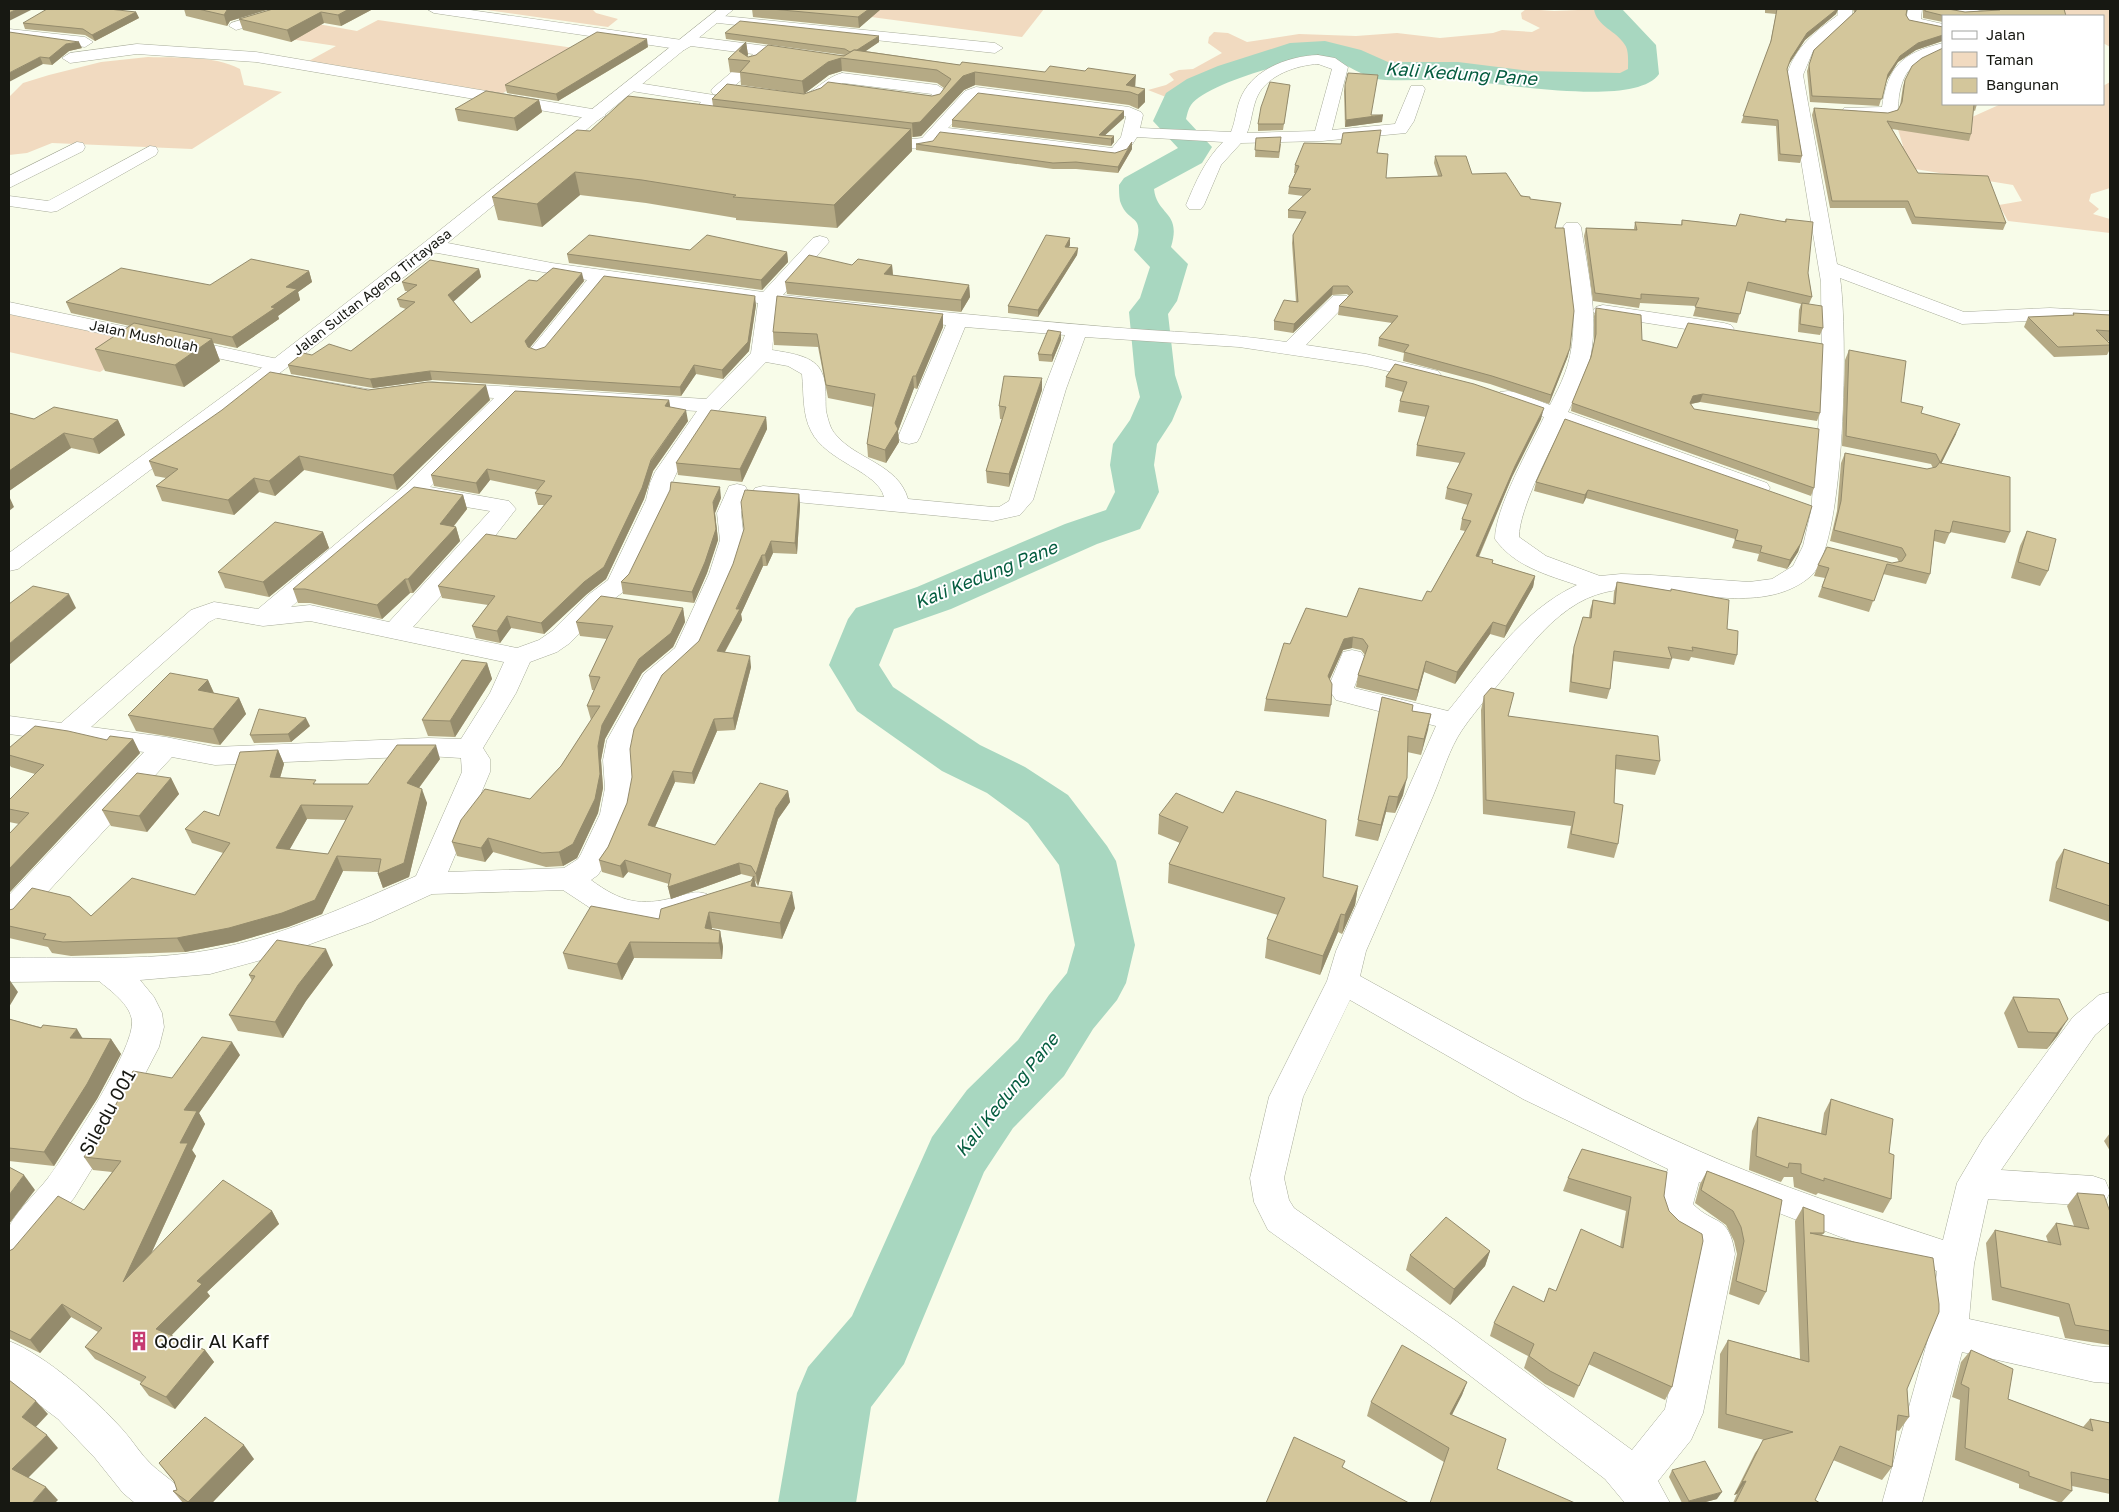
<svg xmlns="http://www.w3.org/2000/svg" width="2119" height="1512" font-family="'Golos Text',sans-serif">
  <rect width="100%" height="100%" fill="#f8fce9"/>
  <!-- green -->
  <g fill="#f1dac0">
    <polygon points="479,9 592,9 596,13 618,19 608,27"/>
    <polygon points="829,9 1044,9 1022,37 826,11"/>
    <polygon points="1526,9 1554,11 1602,9 1603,15 1617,25 1635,45 1637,72 1620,80 1529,78 1459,69 1386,68 1354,55 1325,48 1286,50 1224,70 1193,85 1171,99 1148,90 1166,85 1174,80 1169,74 1179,70 1193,69 1222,53 1208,43 1209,37 1214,32 1228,33 1247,42 1299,34 1356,36 1397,33 1440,38 1493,33 1502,30 1532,32 1540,28 1522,19 1521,13"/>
    <polygon points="1995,9 2110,9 2110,47 2103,43 2103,16 2002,16"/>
    <polygon points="378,20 574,48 500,95 307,62 336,46 270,36 318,24 357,31"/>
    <path d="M148 57C178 58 213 55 240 69L244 85 282 92 192 149 52 143 27 153 9 155V97L23 83 49 75 101 62Z"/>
    <polygon points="2110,82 2110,188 2091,194 2089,201 2099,209 2093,214 2110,219 2110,233 2008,221 1999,205 2022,201 2013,185 1909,168 1891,150 1903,146 1896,123 1972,117 2001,104 2103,104 2103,86"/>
    <polygon points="9,311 150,340 100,372 9,352"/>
  </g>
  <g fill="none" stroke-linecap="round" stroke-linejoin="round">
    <!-- river -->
    <path fill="#a8d7c0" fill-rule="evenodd" d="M1594 9H1622L1656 45 1659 74C1635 109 1497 82 1457 80 1433 79 1409 81 1385 80 1363 79 1346 61 1325 59 1298 57 1206 84 1191 105 1188 109 1187 115 1186 119L1212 147 1202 163 1154 189C1157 216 1182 211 1171 247L1188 264 1177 301 1168 314 1175 375 1182 397 1172 421 1157 444 1154 465 1159 492 1140 529 1097 544 951 609 894 629 879 665 893 687 980 745 1025 767 1068 795 1107 846 1116 861 1135 945 1126 983 1117 1000 1093 1029 1064 1076 1013 1128 984 1172 904 1364 871 1407 856 1503H778L797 1393 808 1367 852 1316 932 1137 967 1090 1018 1040 1049 995 1067 973 1075 945 1059 865 1028 823 987 793 942 771 857 711 829 665 848 619 856 608 917 587 1065 524 1106 510 1115 492 1110 465 1113 444 1130 420 1140 397 1135 375 1129 312 1140 298 1150 267 1134 250C1147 211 1128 226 1120 201 1119 196 1119 190 1119 185L1124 178 1178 148 1153 121 1166 93 1187 79 1218 66 1290 43 1325 41 1361 50 1388 62H1458L1529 71 1620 73 1628 69C1628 62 1629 51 1625 45 1617 31 1596 26 1594 9Z"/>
    <defs>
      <g id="minor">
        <polygon points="276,9 297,9 295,12 236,30 229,26 231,23"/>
        <polygon points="427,9 463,9 682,40 689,36 766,46 774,51 756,67 751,69 743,64 753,54 691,46 684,50 434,13"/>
        <path d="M1838 9H1852V17L1813 51 1803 75 1837 264 1964 312 2050 308 2110 311V323L2050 320 1962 324 1840 278C1848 328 1846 544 1811 576 1788 596 1758 599 1729 598 1678 595 1625 576 1578 603 1551 619 1533 642 1513 666 1497 687 1477 708 1462 730 1449 749 1442 775 1433 796 1411 848 1389 899 1366 951L1360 976C1471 1037 1582 1100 1699 1151 1778 1186 1861 1213 1943 1240L1957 1183 1983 1139 2073 1017 2099 995 2110 992V1022L2095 1035 2001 1170 2093 1176 2105 1180 2110 1192 2105 1202 2093 1206 1988 1199 1974 1264 1969 1319 2094 1346 2110 1347V1383L2094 1382 1962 1352 1922 1503H1882L1930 1332 1937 1271 1838 1236 1699 1182 1693 1204C1714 1226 1729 1213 1735 1254L1703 1413 1691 1440 1658 1481 1670 1503H1625L1605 1479 1430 1345 1268 1230 1254 1202 1250 1178 1269 1097 1327 981 1336 951 1436 726 1336 700 1328 688 1343 652 1352 650 1361 652 1365 658 1354 688 1448 711C1486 665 1521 611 1577 585 1547 575 1514 566 1495 539 1495 508 1530 447 1544 417L1500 402 1497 397 1500 392 1508 391 1516 392 1550 405C1555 395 1561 384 1565 373 1582 328 1569 273 1563 227L1566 223H1578L1581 227C1588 273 1602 327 1586 373 1582 386 1574 399 1568 412L1767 483 1770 488 1767 493 1759 495 1751 493 1563 424C1550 451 1519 509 1519 537L1546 556 1600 576 1621 574 1651 575 1749 582 1772 579 1793 566 1803 546 1811 511 1822 383 1821 282 1787 75C1795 47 1815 32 1838 15ZM1350 1000 1523 1099 1668 1169C1662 1190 1651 1213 1671 1230 1679 1237 1690 1239 1698 1246L1699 1254 1665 1409 1632 1450 1456 1321 1294 1208 1289 1200 1284 1178 1303 1097Z"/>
        <polygon points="1908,9 1922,9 1921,19 1943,24 1943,33 1908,25 1906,22"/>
        <polygon points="1938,9 1971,9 1994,13 1996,16 1963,16 1940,12"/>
        <polygon points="714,15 995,43 1003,48 995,53 709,22 707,19"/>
        <polygon points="9,29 85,37 93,42 85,47 9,37"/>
        <path d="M1943 43V52C1916 62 1904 66 1899 96 1898 103 1899 110 1895 115L1844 114 1842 111 1844 108 1882 107C1888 66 1902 53 1943 43Z"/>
        <polygon points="137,44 256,52 598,110 606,115 598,120 256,62 137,54 70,63 62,58 70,53"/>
        <path d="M1318 55 1335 58 1348 67 1332 130 1395 124 1411 86H1423L1425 89 1414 121 1406 133 1322 141 1241 143 1221 165 1204 205 1201 209H1189L1186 205C1196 181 1205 160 1223 142L1137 137 1126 154 1115 158 940 137C924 155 898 147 876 145L870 144 868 140 870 136 876 135 913 139 922 138 965 91 976 87 1129 107 1141 112 1143 115 1140 128 1231 132C1236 120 1236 107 1242 95 1255 68 1290 56 1318 55ZM1318 64 1332 69 1315 131 1247 133C1252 121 1252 107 1258 95 1268 75 1297 65 1318 64ZM978 97 1125 116 1126 117 1121 137 1112 148 948 128Z"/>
        <polygon points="740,68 746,70 748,73 746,76 725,94 713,94 711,91 713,88 734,70"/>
        <path d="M842 73 937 85 950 93 939 106 933 108 905 104 903 101 905 98H929L932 94 843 83 818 101 800 106 792 101C796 95 801 97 806 94 820 87 827 77 842 73Z"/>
        <polygon points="631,82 714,95 718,101 708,114 727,118 729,121 727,124 721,126 694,120 691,114 701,102 625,90 623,87 625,84"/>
        <polygon points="77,142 83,143 85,147 83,151 9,188 9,176"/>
        <polygon points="150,146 156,147 158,151 156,155 57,211 51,212 9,206 9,196 48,201"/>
        <path d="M820 236 827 238 829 242 783 295C891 307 999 318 1108 327 1167 332 1227 333 1286 342L1333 296H1347L1350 300 1306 345 1366 354 1438 371 1441 375 1438 379 1431 381 1366 366 1239 347 1085 337 1066 389 1033 500 1020 515 993 521 755 498 752 493 755 488 763 486 884 497C878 471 826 462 811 431 802 414 804 393 802 374L788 366 766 362 719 410 677 472 672 483 670 500 627 589 606 605 570 643 557 652 530 662 516 693 483 748 490 759V772L448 872 564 868 578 859 581 854 600 814 605 788 603 760 607 740 644 674 675 648 709 574 720 540 717 513 729 486 737 484 745 486 748 491 741 513 744 540 733 574 699 652 663 685 635 740 631 760 633 788 628 814 609 858 598 875 591 880C621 902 640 907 676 897 688 894 695 890 707 894L711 902 707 910 676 920 643 925 629 924 604 917 563 890 432 894 371 922 283 954 210 974 140 980 154 997 162 1013 164 1027 159 1047 117 1128 74 1198 22 1261 9 1266C9 1257 6 1231 10 1225 17 1211 38 1191 48 1178 67 1153 135 1048 132 1021 130 1004 111 991 99 981L9 982V958C75 956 144 962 210 950 281 937 350 905 416 876L462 772 461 758 428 756 215 765 172 757 20 922 9 925V895L144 752 9 734V716L61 723 191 610 214 602 258 609 405 486 494 398 432 394 373 402 256 381 253 377 256 373 263 371 373 390 432 382 706 399 751 353 758 303 605 282 546 355 539 357 532 355 529 351 587 280 432 252 425 250 423 246 425 242 432 240 552 263 763 292 813 238ZM777 306 946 325 898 437 901 442 909 444 917 442 920 437 965 327 1065 335 1044 389 1009 501 999 507H993L908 499C898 464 857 460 836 435 830 429 828 419 826 411 825 399 827 383 822 373 815 355 788 353 772 350ZM517 400 697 411 655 472 650 483 646 500 608 580 588 595 552 631 539 640 517 648 413 627 495 536 516 509 509 501 430 487ZM418 499 490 511 389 622 310 605 291 607ZM217 618 263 626 310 621 504 662 490 693 461 739 428 738 215 747 166 737 91 727 209 622Z"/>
        <polygon points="9,302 278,359 285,361 288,365 285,369 278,371 9,314"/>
        <polygon points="1603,305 1724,323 1731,325 1734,329 1731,333 1724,335 1596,315 1593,311 1596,307"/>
        <path d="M9 1341C47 1356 95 1399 123 1430 133 1441 141 1455 152 1465 167 1479 180 1483 187 1503H135L123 1493 95 1458 58 1419 9 1382Z"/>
      </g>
      <polygon id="major" points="718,9 734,9 439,250 285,369 18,569 9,571 9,553 271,361 425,242"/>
    </defs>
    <!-- minor casing -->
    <use href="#minor" stroke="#a7ab99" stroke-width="1"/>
    <!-- major casing -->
    <use href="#major" stroke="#a7ab99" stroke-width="1"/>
    <!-- minor -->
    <use href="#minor" fill="#fff" fill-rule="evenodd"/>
    <!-- major -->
    <use href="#major" fill="#fff" fill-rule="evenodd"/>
  </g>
  <!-- wall -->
  <g fill="#b5aa85" fill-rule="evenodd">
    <polygon points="184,9 270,9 230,21 227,26 186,16"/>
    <polygon points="273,9 373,9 341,26 324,23 291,42 243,30 239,19"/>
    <polygon points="752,9 881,9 859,28 753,17"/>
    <polygon points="1765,9 1838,9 1836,14 1805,40 1789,64 1787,69 1802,156 1800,163 1778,161 1776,126 1741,123 1770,44 1776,14 1765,13"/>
    <polygon points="1853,9 1907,9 1906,15 1909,20 1943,27 1943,41 1916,50 1898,62 1887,80 1879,106 1810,102 1807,71 1814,50 1854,13"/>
    <polygon points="1923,9 1948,9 1965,12 1990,10 1981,9 2064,9 2066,16 1943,16 1943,22 1923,18"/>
    <polygon points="136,12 139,18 95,41 85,35 25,29 23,23"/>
    <polygon points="9,32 82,48 69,51 52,65 43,64"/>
    <polygon points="725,33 879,42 865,51 960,65 1135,87 1145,102 1138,109 1129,105 975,85 964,90 921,136 912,137 912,151 837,228 736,220 736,218 646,203 580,195 542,227 498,220 492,197 590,131 713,106 712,99 804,94 932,96 940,94 944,88 937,83 842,71 829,75 804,94 741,85 740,73 730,72 728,59 746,42 748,55 747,56 748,57 845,55 726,39"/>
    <polygon points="648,47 558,101 507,93 505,85"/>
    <polygon points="1905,80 1977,104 1975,111 1973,110 1971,134 1969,141 1892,129 1918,173 2006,223 2003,230 1912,224 1905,208 1830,208 1812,115 1814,108 1888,113 1898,110 1900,106 1903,86"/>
    <polygon points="1290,85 1283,130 1258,131 1258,124"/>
    <polygon points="1345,85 1371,115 1382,122 1345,127 1344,91"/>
    <polygon points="539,100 542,112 517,131 458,121 455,109"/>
    <polygon points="1124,118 1105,135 1114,136 1114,142 1111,146 952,127 952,120"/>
    <polygon points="1256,138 1281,144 1279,158 1255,157"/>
    <polygon points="916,144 1115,153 1132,149 1118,173 1076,169 1053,169 916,150"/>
    <polygon points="1377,153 1386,178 1438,176 1434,163 1435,156 1472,174 1530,199 1556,228 1568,356 1549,404 1490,384 1403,361 1404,353 1378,346 1379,338 1392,323 1338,315 1339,306 1349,296 1347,294 1332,295 1293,333 1274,330 1274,321 1296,302 1292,243 1293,235 1302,219 1288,218 1288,210 1303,196 1288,194 1289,187 1295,173 1294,173 1295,165"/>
    <polygon points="1786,219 1808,273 1812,297 1809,304 1823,328 1820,335 1798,332 1799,310 1801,304 1746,291 1737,323 1693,316 1696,306 1640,303 1639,308 1593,301 1584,236 1586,228 1634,229 1635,222 1681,225 1682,220 1736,226 1785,221"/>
    <polygon points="1070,238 1070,245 1069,247 1078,248 1077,255 1038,317 1008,313 1008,306"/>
    <polygon points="787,252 788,262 762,290 569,263 567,254"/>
    <polygon points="852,265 892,265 893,275 969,285 970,297 961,312 787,294 785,282"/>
    <polygon points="479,269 481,277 453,301 471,323 537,281 584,281 529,348 536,350 756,305 749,351 723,379 696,374 681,396 432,380 373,388 291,374 288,365 312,355 351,351 406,309 400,307 397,299 408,291 405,291 402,282"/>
    <polygon points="309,271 312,282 298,292 300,300 278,316 279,319 237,348 213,343 220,361 184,387 105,371 95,349 130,326 71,313 66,302 210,285"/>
    <polygon points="1596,308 1642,340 1820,413 1817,421 1700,402 1691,404 1694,409 1814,488 1811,496 1571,411 1572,403 1590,359 1594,342 1594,316"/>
    <polygon points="2073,313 2110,315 2110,341 2108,341 2110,344 2110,349 2107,355 2054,357 2024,327 2028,317 2073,315"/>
    <polygon points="943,314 943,327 917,389 914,388 898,431 899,442 886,463 868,457 867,444 873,407 828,398 818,347 774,345 773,332"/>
    <polygon points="1061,340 1052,362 1039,361 1038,354"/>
    <polygon points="1849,350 1901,402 1956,434 1941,464 2010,532 2005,543 1950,532 1945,544 1934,541 1930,574 1926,584 1883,574 1869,612 1818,597 1825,578 1814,576 1818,565 1892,563 1899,562 1897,558 1830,541 1837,511 1841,463 1845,453 1927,469 1933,468 1931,464 1842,446 1845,360"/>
    <polygon points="1395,364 1541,419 1512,477 1479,557 1493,563 1535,576 1533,587 1504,638 1490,634 1455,684 1424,672 1416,701 1356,687 1358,675 1365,655 1361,650 1352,648 1343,650 1330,679 1331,705 1329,717 1264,711 1266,699 1290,644 1347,617 1422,601 1431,592 1465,531 1460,530 1462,519 1468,505 1445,499 1447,488 1460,463 1416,456 1417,445 1426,417 1398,412 1400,401 1403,392 1385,387 1386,377"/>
    <polygon points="368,390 490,400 397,490 304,470 275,496 259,492 234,515 162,501 156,486 166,478 155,476 149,461"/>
    <polygon points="1042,390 1009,487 987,483 986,471 1002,419 1000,419 999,406"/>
    <polygon points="669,400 670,407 688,421 653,471 644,499 606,579 587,594 544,634 511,628 500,643 476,638 472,626 488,605 442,598 438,586 516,539 544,505 538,505 535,493 538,490 490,480 479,494 434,486 431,475"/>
    <polygon points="9,413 34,419 118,420 125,435 99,454 71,448 9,491"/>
    <polygon points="766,417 767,429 742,482 678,475 676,463"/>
    <polygon points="1565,419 1801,543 1798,552 1787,569 1757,561 1759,554 1732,548 1735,539 1586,498 1583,504 1534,491 1536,482"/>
    <polygon points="799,494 800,505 797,554 773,553 767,566 763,566 741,614 742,620 725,652 751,667 735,730 717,731 694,784 675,782 655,827 715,845 788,791 790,802 778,819 758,886 754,879 756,887 795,908 782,939 712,928 712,929 720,931 723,947 722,959 634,958 622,980 568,969 563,953 659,919 751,881 753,877 741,874 671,899 668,887 669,884 628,872 623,878 602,872 599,860 608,847 699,641"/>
    <polygon points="463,495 467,509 454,526 456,527 460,541 413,593 410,593 382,619 310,603 298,603 293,589"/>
    <polygon points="721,498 715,513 718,540 707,573 694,603 623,594 621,582"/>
    <polygon points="2027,531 2048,571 2040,586 2011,578 2020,546"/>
    <polygon points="323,532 329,548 269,597 225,588 218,572"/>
    <polygon points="1617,582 1671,591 1671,589 1727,629 1737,655 1734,665 1691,657 1689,661 1671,658 1672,659 1669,669 1613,661 1610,689 1607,699 1569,692 1572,656 1583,617 1589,618 1590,610 1593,600 1613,604 1614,592"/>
    <polygon points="683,608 685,622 673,647 642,673 605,739 601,760 603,788 598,813 577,858 563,866 546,867 493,852 485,862 457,856 452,842 530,799 561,766 591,720 587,706 594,690 592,690 589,676 607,639 580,636 576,622"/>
    <polygon points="487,663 492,679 455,737 428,736 422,720"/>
    <polygon points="208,680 214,693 239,698 246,714 220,745 136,731 128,715"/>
    <polygon points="1484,696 1508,716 1660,761 1655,775 1615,769 1614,803 1618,844 1614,858 1567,848 1571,826 1483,814 1481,710"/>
    <polygon points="1413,705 1412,711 1431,714 1421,755 1407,752 1403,795 1395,813 1386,812 1378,841 1355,836 1358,820"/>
    <polygon points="310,726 291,742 254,743 250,735"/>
    <polygon points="133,739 140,753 9,893 9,834 19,824 9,822 9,800 35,774 11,767 9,764 9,748 107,740"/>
    <path d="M278 750 284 764 280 778 317 784H368L440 759 419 788 427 803 409 877 383 888 378 874V872L343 871 322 914 288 927 236 942 185 952 71 956 52 953 48 947 9 938V910L91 916 195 895 223 853 192 843 185 829 219 816ZM307 819 346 820 328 854 289 850Z"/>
    <polygon points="171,778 179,794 147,832 111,826 102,810"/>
    <polygon points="1159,815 1323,877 1358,886 1355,905 1342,934 1338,932 1320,975 1265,958 1267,939 1278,915 1168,883 1169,864 1180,843 1158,834"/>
    <polygon points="2064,849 2110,864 2110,922 2049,901 2056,862"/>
    <polygon points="333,965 306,1001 283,1038 238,1031 229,1015 252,981 249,975"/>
    <polygon points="2013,997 2059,999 2058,1035 2047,1049 2018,1048 2004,1013"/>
    <polygon points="9,1019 83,1038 111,1039 121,1054 97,1099 54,1166 9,1161"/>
    <polygon points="240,1055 199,1113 205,1124 192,1150 196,1156 151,1254 272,1211 279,1224 207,1292 210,1296 171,1335 205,1350 214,1362 175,1409 149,1396 140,1384 141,1382 95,1359 85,1347 98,1332 71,1317 40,1353 9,1338 9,1251 84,1210 112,1172 93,1170 84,1157 172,1078"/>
    <polygon points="1831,1099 1889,1153 1891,1199 1883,1213 1818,1193 1816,1195 1794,1187 1793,1177 1784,1177 1781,1182 1749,1170 1752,1131 1758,1117 1821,1133 1824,1113"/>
    <polygon points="2110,1133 2110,1151 2104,1141"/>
    <polygon points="1707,1171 1782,1200 1766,1292 1759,1305 1729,1294 1737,1254 1734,1241 1726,1225 1695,1203 1700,1184"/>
    <polygon points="1568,1178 1664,1196 1672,1387 1665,1400 1588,1364 1574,1398 1545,1384 1524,1368 1528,1356 1490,1336 1494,1323 1544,1302 1556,1291 1620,1247 1626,1211 1563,1191"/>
    <polygon points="2077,1193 2110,1212 2110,1346 2110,1345 2065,1338 2059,1317 1992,1300 1986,1243 1995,1230 2048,1242 2046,1236 2056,1223 2074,1226 2067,1206"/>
    <polygon points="1803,1207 1824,1233 1822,1235 1907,1389 1909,1417 1899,1431 1896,1430 1892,1467 1882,1480 1833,1460 1815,1500 1820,1503 1733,1503 1737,1494 1734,1495 1755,1453 1764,1440 1718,1428 1720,1354 1728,1340 1800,1359 1795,1221"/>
    <polygon points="1490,1251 1485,1266 1450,1305 1406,1270 1410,1255"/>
    <polygon points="1971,1350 2008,1399 2083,1427 2090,1419 2110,1423 2110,1494 2072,1486 2072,1491 2061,1503 2019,1488 2019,1484 1955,1460 1960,1400 1952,1397 1961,1362"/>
    <polygon points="1467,1382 1462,1395 1452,1415 1506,1439 1444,1462 1367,1416 1371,1402"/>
    <polygon points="254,1459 212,1503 183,1503 173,1491 177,1490 175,1483 159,1463"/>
    <polygon points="1672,1470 1717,1499 1702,1503 1682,1503 1669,1477"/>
  </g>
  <!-- shaded-wall -->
  <g fill="#948b6c">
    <polygon points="17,9 33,9 9,21 9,13"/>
    <polygon points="232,9 270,9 230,21 227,26 224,15 227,10"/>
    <polygon points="349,9 373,9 341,26 338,15"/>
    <polygon points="869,9 881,9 859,28 858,17"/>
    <polygon points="1837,9 1838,9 1836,14 1805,40 1789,64 1791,58 1807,33"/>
    <polygon points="136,12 139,18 95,41 92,35"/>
    <polygon points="321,12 324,23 291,42 287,30"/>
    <polygon points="1943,35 1942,41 1916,50 1898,62 1886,81 1888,74 1900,56 1918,43"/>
    <polygon points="879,36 879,42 853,60 852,53"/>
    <polygon points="647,39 648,47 558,101 556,94"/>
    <polygon points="79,42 82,48 69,51 52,65 49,58 66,44"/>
    <polygon points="746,42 748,55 744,61 739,51"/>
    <polygon points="40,57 43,64 9,82 9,73"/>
    <polygon points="841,58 842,71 829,75 804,94 802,81 828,62"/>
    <polygon points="975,72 975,85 964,90 921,136 913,137 912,123 963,76"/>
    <polygon points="1136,75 1135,89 1126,85"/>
    <polygon points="1145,89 1145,102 1138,109 1138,95"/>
    <polygon points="539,100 542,112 517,131 514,118"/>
    <polygon points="1124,111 1124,118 1102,138 1099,135"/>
    <polygon points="1383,115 1382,122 1345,127 1346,120"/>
    <polygon points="911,129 912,151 837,228 834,205"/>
    <polygon points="1114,136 1114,142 1111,146 1111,139"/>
    <polygon points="1132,142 1132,149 1118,173 1118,167"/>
    <polygon points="575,172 580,195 542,227 537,204"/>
    <polygon points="1070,238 1070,245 1065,254 1065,247"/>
    <polygon points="1078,248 1077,255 1038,317 1038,310"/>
    <polygon points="787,252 788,262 762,290 761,280"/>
    <polygon points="892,265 893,277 884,274"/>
    <polygon points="479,269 481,277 451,304 448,295"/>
    <polygon points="309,271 312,282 298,292 300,300 278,316 279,319 237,348 232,337 271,307 286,287"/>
    <polygon points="582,273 584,281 528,350 525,341"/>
    <polygon points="969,285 970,297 961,312 961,300"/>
    <polygon points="1333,286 1332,295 1293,333 1294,324"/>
    <polygon points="755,296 756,305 749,351 723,379 722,370"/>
    <polygon points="943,314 943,327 917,389 916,376"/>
    <polygon points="1061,332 1061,340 1052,362 1052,355"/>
    <polygon points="212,339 220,361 184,387 175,365"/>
    <polygon points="1570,348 1568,356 1549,404 1551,395"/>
    <polygon points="694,365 696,374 681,396 680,387"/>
    <polygon points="430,371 432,380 373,388 370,379"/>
    <polygon points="913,376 914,388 898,431 899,442 886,463 885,450"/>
    <polygon points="1042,378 1042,390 1009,487 1009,474"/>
    <polygon points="486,385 490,400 397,490 393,475"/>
    <polygon points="1703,394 1700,402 1690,404 1690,403 1693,396"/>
    <polygon points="669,400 671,411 665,406"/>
    <polygon points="1544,408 1541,419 1512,477 1474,567 1476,556 1515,466"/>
    <polygon points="686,410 688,421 653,471 644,499 606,579 587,594 544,634 541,623"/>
    <polygon points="766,417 767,429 742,482 740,469"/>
    <polygon points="118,420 125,435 99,454 93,439"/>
    <polygon points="1960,424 1956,434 1936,474 1940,463"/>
    <polygon points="64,433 71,448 9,491 9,471"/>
    <polygon points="299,456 304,470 275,496 269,481"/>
    <polygon points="487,469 490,480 479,494 476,483"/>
    <polygon points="254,478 259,492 234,515 228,500"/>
    <polygon points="720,487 721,498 715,513 718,540 707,573 694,603 692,592 713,502"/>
    <polygon points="1588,490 1586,498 1583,504 1585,495"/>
    <polygon points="799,494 800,505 797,554 795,543"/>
    <polygon points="463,495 467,509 444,538 440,524"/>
    <polygon points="9,496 14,507 9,511"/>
    <polygon points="456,527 460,541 413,593 408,579"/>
    <polygon points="323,532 329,548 269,597 263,582"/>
    <polygon points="771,541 773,553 767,566 765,555"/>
    <polygon points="1801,543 1798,552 1787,569 1790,560"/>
    <polygon points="762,555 763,566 741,614 742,620 719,662 717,651"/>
    <polygon points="1535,576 1533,587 1504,638 1506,626"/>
    <polygon points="405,579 410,593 382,619 377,605"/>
    <polygon points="69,594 76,608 9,665 9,644"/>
    <polygon points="683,608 685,622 673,647 642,673 605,739 601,760 603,788 598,813 577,858 563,866 559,852 602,725 639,659"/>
    <polygon points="507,616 511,628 500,643 497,631"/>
    <polygon points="1493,622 1490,634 1455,684 1457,672"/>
    <polygon points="1353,637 1352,648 1343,650 1326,687 1328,676 1344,639"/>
    <polygon points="750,656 751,667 735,730 733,718"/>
    <polygon points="1426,661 1424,672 1416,701 1418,690"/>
    <polygon points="487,663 492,679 455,737 450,721"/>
    <polygon points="208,680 215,696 198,690"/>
    <polygon points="239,698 246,714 220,745 213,729"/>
    <polygon points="1431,714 1428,730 1421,755 1424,739"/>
    <polygon points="306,718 310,726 291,742 288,734"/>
    <polygon points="714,719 717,731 694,784 692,773"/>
    <polygon points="133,739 140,753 9,893 9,869"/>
    <polygon points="436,745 440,759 412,797 407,783"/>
    <polygon points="278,750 284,764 276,791 270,777"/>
    <polygon points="673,771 675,782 651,836 648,825"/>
    <polygon points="171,778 179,794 147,832 139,816"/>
    <polygon points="1407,778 1403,795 1395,813 1398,797"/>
    <polygon points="422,789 427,803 409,877 383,888 378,874"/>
    <polygon points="788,791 790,802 778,819 758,886 756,874 776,808"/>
    <polygon points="1389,796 1386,812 1378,841 1381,825"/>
    <polygon points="301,805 307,819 282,863 276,848"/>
    <polygon points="488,838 493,852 485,862 481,848"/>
    <polygon points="337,856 343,871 322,914 288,927 236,942 185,952 177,938"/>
    <polygon points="625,860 628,872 623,878 620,866"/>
    <polygon points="739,863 741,874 671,899 668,887"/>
    <polygon points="754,876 757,892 751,886"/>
    <polygon points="1358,886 1355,905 1342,934 1345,915"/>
    <polygon points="792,892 795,908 782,939 780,923"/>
    <polygon points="709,912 712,928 709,944 705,928"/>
    <polygon points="1341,914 1338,932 1320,975 1323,956"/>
    <polygon points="720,931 723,947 722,959 719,943"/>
    <polygon points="630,942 634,958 622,980 617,964"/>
    <polygon points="326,949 333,965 306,1001 283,1038 275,1022 298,985"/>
    <polygon points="9,979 18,992 9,1007"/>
    <polygon points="2068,1019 2058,1035 2047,1049 2057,1033"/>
    <polygon points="77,1029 86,1044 70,1038"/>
    <polygon points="111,1039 121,1054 97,1099 54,1166 44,1152"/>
    <polygon points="232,1042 240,1055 199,1113 205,1124 192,1150 196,1156 132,1295 123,1282 180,1143 184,1110"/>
    <polygon points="24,1175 35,1190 9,1224 9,1195"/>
    <polygon points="272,1211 279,1224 207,1292 210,1296 165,1342 156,1329 197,1281"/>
    <polygon points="1490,1251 1485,1266 1450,1305 1454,1289"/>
    <polygon points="62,1304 71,1317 40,1353 30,1340"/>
    <polygon points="205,1350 214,1362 175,1409 166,1397"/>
    <polygon points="1467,1382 1462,1395 1445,1428 1450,1414"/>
    <polygon points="36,1401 48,1414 33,1430 22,1417"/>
    <polygon points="47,1435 58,1448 24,1482 12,1469"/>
    <polygon points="244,1445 254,1459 212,1503 189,1503 188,1502"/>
    <polygon points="1746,1481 1737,1494 1734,1495 1742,1482"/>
    <polygon points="46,1487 58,1500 55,1503 32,1503"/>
    <polygon points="1722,1492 1717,1499 1702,1503 1687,1503 1689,1501"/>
  </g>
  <!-- building -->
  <g fill="#d3c69b" stroke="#948b6c" fill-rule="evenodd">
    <polygon points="9,9 17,9 9,13"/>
    <polygon points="47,9 109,9 136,12 92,35 83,29 23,23"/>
    <polygon points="198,9 232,9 227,10 224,15"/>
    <polygon points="273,9 349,9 338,15 321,12 287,30 239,19"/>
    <polygon points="771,9 869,9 858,17"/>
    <polygon points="1777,9 1837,9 1807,33 1791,58 1787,69 1802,156 1780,154 1778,120 1743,116 1771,41"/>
    <polygon points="1856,9 1907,9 1906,15 1909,20 1943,27 1943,35 1918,43 1900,56 1888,74 1882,99 1812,96 1809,65 1814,50 1856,11"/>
    <polygon points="1925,9 1948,9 1965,12 2000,10 1999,9 2064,9 2066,16 1945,16 1925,11"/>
    <polygon points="740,21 879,36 857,50 854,50 850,52 845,49 725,33"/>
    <polygon points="9,32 79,42 66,44 49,58 40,57 9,73"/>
    <polygon points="597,32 647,39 556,94 505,85"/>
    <polygon points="746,42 739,51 748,57 756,55 768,45 844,56 854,50 960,65 962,62 1045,72 1050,66 1085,71 1088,68 1136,75 1126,85 1145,89 1138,95 1130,92 975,72 963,76 920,122 912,123 712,99 727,84 804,94 821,88 828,82 932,96 940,94 951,79 937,70 841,58 828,62 802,81 740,72 750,61 728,59"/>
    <polygon points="1943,48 1943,104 1974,104 1971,134 1887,121 1918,173 1988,176 2006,223 1915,217 1908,201 1832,201 1814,108 1888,113 1898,110 1902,102 1905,80 1912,66 1922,58"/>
    <polygon points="1348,73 1378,75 1371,115 1383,115 1346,120 1345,85"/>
    <polygon points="1270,82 1290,85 1284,124 1258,124 1261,107"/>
    <polygon points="486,91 539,100 514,118 455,109"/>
    <polygon points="978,93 1124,111 1099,135 1114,136 1111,139 952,120"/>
    <polygon points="628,96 911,129 834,205 733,197 736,195 642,180 575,172 537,204 492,197 577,130 590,131"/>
    <polygon points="1381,130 1377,153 1388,154 1386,178 1442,176 1435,156 1466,156 1472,174 1506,173 1521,196 1530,197 1530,199 1561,203 1555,228 1564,228 1574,311 1570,348 1551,395 1492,376 1404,352 1409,345 1379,338 1398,316 1339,306 1353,292 1348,286 1333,286 1294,324 1274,321 1284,300 1298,302 1293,235 1306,212 1288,210 1311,189 1289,187 1299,166 1295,165 1304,143 1341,144 1343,133"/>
    <polygon points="940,132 1115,153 1127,149 1132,142 1118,167 1076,162 1053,163 916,144 933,141"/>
    <polygon points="1281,137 1279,152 1255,150 1256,138"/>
    <polygon points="1740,214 1786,222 1786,219 1813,222 1808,273 1812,297 1748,282 1740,314 1695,307 1699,298 1641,294 1641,299 1595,293 1586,228 1637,230 1635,222 1682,225 1682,220 1736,226"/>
    <polygon points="589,235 690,250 707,235 787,252 761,280 567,254"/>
    <polygon points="1046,235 1070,238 1065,247 1078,248 1038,310 1008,306"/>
    <polygon points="809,255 852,265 858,259 892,265 884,274 969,285 961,300 785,282"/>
    <polygon points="251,259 309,271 286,287 297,289 271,307 275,308 232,337 66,302 121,268 210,285"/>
    <polygon points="430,260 479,269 448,295 471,323 529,280 537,281 553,268 582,273 525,341 528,347 536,350 545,347 604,276 755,296 748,342 722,370 694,365 680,387 430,371 370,379 288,365 303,353 312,355 329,344 351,351 415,302 397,299 417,285 402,282"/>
    <polygon points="777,296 943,314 916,376 913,376 895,423 898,429 885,450 867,444 875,394 826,385 817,334 773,332"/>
    <polygon points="1802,303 1822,306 1823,328 1800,324"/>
    <polygon points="1596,308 1641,315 1642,340 1677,348 1688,323 1823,344 1820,413 1703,394 1693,396 1690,403 1694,409 1819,429 1814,488 1572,403 1591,357 1596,334"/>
    <polygon points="2073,313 2110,315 2110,331 2096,330 2110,344 2110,345 2058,347 2028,317 2074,315"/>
    <polygon points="134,323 212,339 175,365 95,349"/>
    <polygon points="1048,330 1061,332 1052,355 1038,354"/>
    <polygon points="1849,350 1906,361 1901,402 1923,407 1921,413 1960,424 1940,463 2010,477 2010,532 1953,521 1950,533 1935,530 1930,574 1887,564 1874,601 1822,587 1829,568 1818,565 1827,547 1892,563 1902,561 1906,555 1902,548 1834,530 1841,501 1845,453 1927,469 1936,467 1940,462 1936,454 1846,436"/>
    <polygon points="1395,364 1474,384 1544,408 1515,466 1476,556 1493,560 1492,563 1535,576 1506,626 1493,622 1457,672 1426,661 1418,690 1358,675 1368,646 1363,639 1353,637 1344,639 1328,676 1332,684 1331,705 1266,699 1284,643 1290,644 1306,608 1347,617 1359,588 1422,601 1427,591 1431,592 1471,521 1462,519 1472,494 1447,488 1465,453 1417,445 1429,406 1400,401 1407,382 1386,377"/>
    <polygon points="270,372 368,390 428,382 486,385 393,475 299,456 269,481 254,478 228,500 156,486 178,469 149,461 222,410"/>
    <polygon points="1004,376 1042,378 1009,474 986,471 1006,407 999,406"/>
    <polygon points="515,391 669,400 665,406 686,410 651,460 642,488 604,567 584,582 541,623 507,616 497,631 472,626 495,596 438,586 486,534 516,539 552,496 535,493 545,481 487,469 476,483 431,475"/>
    <polygon points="54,407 118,420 93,439 64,433 9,471 9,413 34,419"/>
    <polygon points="711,410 766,417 740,469 676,463"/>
    <polygon points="1565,419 1812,506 1801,543 1790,560 1760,552 1762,546 1735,540 1738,530 1588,490 1585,495 1536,482"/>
    <polygon points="671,482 720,487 713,502 716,529 705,562 692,592 621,582 629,574 670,490"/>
    <polygon points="414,487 463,495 440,524 456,527 408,579 405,579 377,605 305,589 293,589"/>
    <polygon points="745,490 799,494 795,543 771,541 765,555 762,555 736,609 740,609 717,651 750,656 733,718 714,719 692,773 673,771 648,825 715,845 760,783 788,791 776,808 756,874 751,866 739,863 668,887 671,874 625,860 620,866 599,860 608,847 627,803 632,777 630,749 634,729 662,675 699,641 733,564 744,529 741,502"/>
    <polygon points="275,522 323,532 263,582 218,572"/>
    <polygon points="2027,531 2056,539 2048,571 2018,562"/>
    <polygon points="1617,582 1671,591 1671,589 1729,600 1727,629 1738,631 1737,655 1692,647 1693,651 1668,647 1672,659 1614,651 1610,689 1571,682 1574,647 1583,617 1591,618 1593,600 1615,604"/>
    <polygon points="33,586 69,594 9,644 9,604"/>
    <polygon points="601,596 683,608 671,633 639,659 602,725 598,746 600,774 595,799 573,844 559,852 542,853 488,838 481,848 452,842 461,820 485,789 530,799 561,766 600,706 587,706 600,677 589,676 613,626 576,622"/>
    <polygon points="462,660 487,663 450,721 422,720"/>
    <polygon points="170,673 208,680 198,690 239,698 213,729 128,715"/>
    <polygon points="1491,688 1514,693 1508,716 1658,736 1660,761 1616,755 1614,803 1623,805 1618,844 1571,834 1575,812 1486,800 1484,696"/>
    <polygon points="1382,697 1413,705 1412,711 1431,714 1424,739 1408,736 1407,778 1398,797 1389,796 1381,825 1358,820"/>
    <polygon points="259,709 306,718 288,734 250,735"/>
    <polygon points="35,726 68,731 107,740 110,736 133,739 9,869 9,834 29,813 9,809 9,800 44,765 9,755 9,748"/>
    <path d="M397 745H436L407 783 422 789 404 863 378 874 381 859 337 856 315 900 282 913 229 928 177 938 63 942 43 939 46 934 9 926V910L13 909 32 888 70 897 91 916 132 878 195 895 230 843 185 829 204 811 219 816 240 752 278 750 270 777 316 780 313 784H368ZM301 805 353 806 328 854 276 848Z"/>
    <polygon points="137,773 171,778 139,816 102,810"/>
    <polygon points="1236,791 1326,820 1323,877 1358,886 1345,915 1341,914 1323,956 1267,939 1285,898 1169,864 1188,827 1159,815 1176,793 1223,813"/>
    <polygon points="2064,849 2110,864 2110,906 2056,888"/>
    <polygon points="754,876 751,886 792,892 780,923 709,912 705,928 720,931 719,943 630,942 617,964 563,953 591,906 659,919 661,909 751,881"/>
    <polygon points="277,940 326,949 298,985 275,1022 229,1015 255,976 249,975"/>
    <polygon points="2013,997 2059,999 2068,1019 2057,1033 2028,1032"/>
    <polygon points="9,1019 41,1028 43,1025 77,1029 70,1038 111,1039 87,1084 44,1152 9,1148"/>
    <polygon points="202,1037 232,1042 184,1110 197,1111 180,1143 188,1143 123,1282 223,1180 272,1211 197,1281 202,1284 156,1329 205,1350 166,1397 140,1384 146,1377 85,1347 102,1328 62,1304 30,1340 9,1330 9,1251 13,1249 58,1196 84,1210 121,1161 84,1157 110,1116 133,1071 172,1078"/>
    <polygon points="1831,1099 1893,1119 1889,1153 1894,1155 1891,1199 1824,1178 1824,1181 1801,1173 1801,1164 1789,1163 1788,1168 1756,1156 1758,1117 1826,1135"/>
    <polygon points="1582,1149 1667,1172 1664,1196 1669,1211 1679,1221 1702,1234 1703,1241 1672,1387 1594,1352 1579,1386 1550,1371 1529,1356 1534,1344 1494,1323 1513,1286 1544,1302 1549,1288 1556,1291 1581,1229 1623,1248 1631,1197 1568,1178"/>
    <polygon points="9,1167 24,1175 9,1195"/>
    <polygon points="1707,1171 1782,1200 1766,1292 1736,1281 1744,1241 1741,1227 1733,1211 1701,1190"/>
    <polygon points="2077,1193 2104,1195 2110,1212 2110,1331 2075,1325 2069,1304 2001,1287 1995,1230 2061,1245 2056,1223 2089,1229"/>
    <polygon points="1803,1207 1824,1215 1824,1233 1810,1233 1933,1258 1939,1304 1939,1312 1907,1389 1909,1417 1898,1415 1892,1467 1840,1446 1815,1500 1820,1503 1735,1503 1746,1481 1742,1482 1763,1440 1793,1432 1726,1414 1728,1340 1809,1362"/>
    <polygon points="1446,1217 1490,1251 1454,1289 1410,1255"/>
    <polygon points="1402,1345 1467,1382 1450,1414 1506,1439 1497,1469 1575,1503 1430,1503 1449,1448 1371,1402"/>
    <polygon points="1971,1350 2013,1369 2008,1399 2093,1431 2090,1419 2110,1423 2110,1480 2071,1472 2072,1491 2029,1476 2029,1472 1965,1448 1969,1388 1961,1384"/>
    <polygon points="9,1380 36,1401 22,1417 47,1435 12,1469 46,1487 32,1503 9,1503"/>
    <polygon points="205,1417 244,1445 188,1502 173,1491 177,1490 174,1481 159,1463"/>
    <polygon points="1294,1437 1345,1461 1342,1467 1409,1503 1266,1503"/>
    <polygon points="1705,1461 1722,1492 1689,1501 1672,1470"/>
  </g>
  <!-- icons -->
  <defs>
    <symbol id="building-bare" viewBox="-9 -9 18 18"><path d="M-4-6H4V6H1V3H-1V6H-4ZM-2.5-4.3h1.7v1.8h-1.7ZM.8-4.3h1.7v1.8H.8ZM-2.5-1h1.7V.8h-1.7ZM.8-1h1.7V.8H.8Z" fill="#c63b71" stroke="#fff" stroke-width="2.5" paint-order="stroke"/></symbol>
  </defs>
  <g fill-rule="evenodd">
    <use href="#building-bare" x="125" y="1327" width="28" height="28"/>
  </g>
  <g text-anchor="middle" stroke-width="4" stroke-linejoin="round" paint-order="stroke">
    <!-- far-street labels -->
    <g font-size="14" fill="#171812" stroke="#fff">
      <text transform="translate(372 292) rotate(-38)" y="5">Jalan Sultan Ageng Tirtayasa</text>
      <text transform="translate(144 336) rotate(12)" y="5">Jalan Mushollah</text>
    </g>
    <!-- water labels -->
    <g font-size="18" font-style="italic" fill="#045c3f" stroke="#fff">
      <text transform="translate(1461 74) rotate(4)" y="6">Kali Kedung Pane</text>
      <text transform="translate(986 575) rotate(-22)" y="6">Kali Kedung Pane</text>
      <text transform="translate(1007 1095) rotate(-51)" y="6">Kali Kedung Pane</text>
    </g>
    <!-- near-street labels -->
    <g font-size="19" fill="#171812" stroke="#fff">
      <text transform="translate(107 1112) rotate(-61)" y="7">Siledu 001</text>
    </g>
    <!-- near-poi labels -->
    <g font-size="19" fill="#171812" stroke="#fff" text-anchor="start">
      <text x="154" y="1348">Qodir Al Kaff</text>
    </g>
  </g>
  <!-- border -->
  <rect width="2119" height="1512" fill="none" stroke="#171812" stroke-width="20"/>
  <!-- legend -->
  <rect x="1942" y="15" width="162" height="90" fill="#ffffff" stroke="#a2a3a0"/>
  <rect x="1952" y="31" width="25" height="8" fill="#ffffff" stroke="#a2a3a0"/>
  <text x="1986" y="40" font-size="15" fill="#171812">Jalan</text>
  <rect x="1952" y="52" width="25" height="15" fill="#f1dac0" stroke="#a2a3a0"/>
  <text x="1986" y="65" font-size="15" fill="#171812">Taman</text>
  <rect x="1952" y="78" width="25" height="15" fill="#d3c69b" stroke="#a2a3a0"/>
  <text x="1986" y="90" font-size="15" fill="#171812">Bangunan</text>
</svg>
